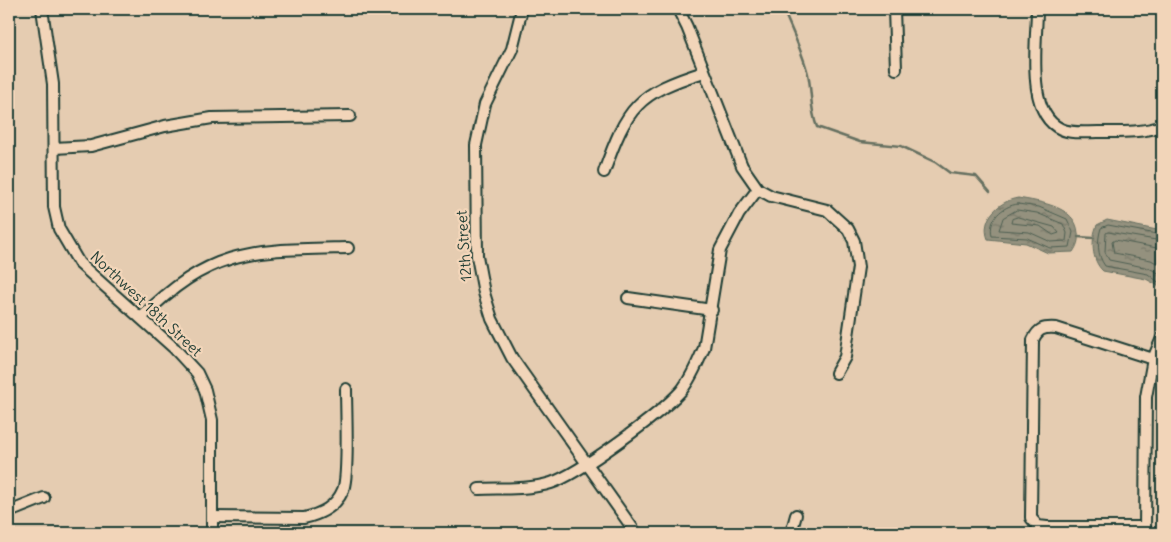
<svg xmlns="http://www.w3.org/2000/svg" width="1171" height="542" font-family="Delius,sans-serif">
  <defs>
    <pattern id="water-ripples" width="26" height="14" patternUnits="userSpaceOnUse" patternTransform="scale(1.25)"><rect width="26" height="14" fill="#94917e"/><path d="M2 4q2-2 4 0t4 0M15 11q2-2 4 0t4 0" fill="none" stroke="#787868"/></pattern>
  </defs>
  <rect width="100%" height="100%" fill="#e5ccb1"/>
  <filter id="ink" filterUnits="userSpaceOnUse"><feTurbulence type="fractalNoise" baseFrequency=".02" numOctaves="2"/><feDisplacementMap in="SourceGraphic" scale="10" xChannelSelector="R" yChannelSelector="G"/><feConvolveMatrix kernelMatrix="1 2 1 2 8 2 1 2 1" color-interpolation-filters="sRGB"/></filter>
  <g filter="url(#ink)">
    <!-- water -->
    <g fill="url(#water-ripples)" stroke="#656f60">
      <path d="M1018 198C1040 202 1076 206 1078 233 1079 241 1077 246 1073 252L1048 253 1026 243 988 239C980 219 999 201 1018 198Z"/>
      <path d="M1107 220 1162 231V292L1157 285 1146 279 1103 271C1091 260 1091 239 1097 225Z"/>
    </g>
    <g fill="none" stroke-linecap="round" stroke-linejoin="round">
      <!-- shore -->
      <g stroke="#4e5f52" stroke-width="1">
        <path d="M1018 204 1039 207 1067 219 1073 232 1070 247 1050 248 1027 238 992 236C988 219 1002 206 1018 204Z"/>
        <polygon points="1017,210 1037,213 1063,224 1067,233 1066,241 1051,242 1029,232 999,230 1003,218"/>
        <polygon points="1018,217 1054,227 1059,233 1053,235 1040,226 1011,223 1012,219"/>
        <path d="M1162 235 1108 225 1101 228C1097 241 1097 255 1105 266L1148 274 1162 285"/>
        <polyline points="1162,241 1108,232 1106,233 1105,252 1109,260 1149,268 1162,275"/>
        <polyline points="1162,249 1115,240 1112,242 1114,253 1151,260 1162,266"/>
      </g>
      <!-- stream -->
      <g stroke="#656f60" stroke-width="2.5">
        <path d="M783 9C792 31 802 51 808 74 812 92 810 110 817 127L860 142 901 146 935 162 950 173 976 176 990 192"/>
        <polyline points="1078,237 1094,238"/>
      </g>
      <defs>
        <g id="minor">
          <polyline points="42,9 53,84 54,207 59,229 79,263 174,348 197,373 205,390 212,420 212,533"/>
          <polyline points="522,9 512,49 485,104 476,145 477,256 484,293 492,319 512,358 636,533"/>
          <polyline points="678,9 687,27 742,166 758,189 771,196 827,210 848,229 854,241 858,267 845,357 836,373"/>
          <polyline points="894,9 896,69"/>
          <path d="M1037 9C1037 41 1025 113 1061 129 1072 134 1086 132 1098 132 1120 132 1142 133 1162 126"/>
          <polyline points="54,148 91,146 165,126 212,118 350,116"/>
          <path d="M604 172C627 107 637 93 704 72"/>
          <polyline points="628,298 712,310"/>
          <path d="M141 318C212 247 253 250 348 248"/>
          <path d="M479 489C502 488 528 490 551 483 579 474 660 414 681 391 691 379 698 362 704 348L720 250 739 214 758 189"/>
          <polyline points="9,512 44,498"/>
          <path d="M212 517 304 518C321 514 336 507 343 490 349 475 346 409 346 389"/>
          <path d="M1144 527H1047L1038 526 1031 518 1033 340C1038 329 1043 327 1056 328L1153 359"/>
          <polyline points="1145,532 1146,397 1153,359 1162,338"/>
          <polyline points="791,533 796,515"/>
        </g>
      </defs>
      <!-- minor casing -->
      <use href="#minor" stroke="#1f3d34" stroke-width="14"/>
      <!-- minor -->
      <use href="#minor" stroke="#f2d5b9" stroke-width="10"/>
    </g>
  </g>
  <g text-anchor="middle" stroke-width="4.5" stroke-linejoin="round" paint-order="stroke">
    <!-- street labels -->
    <g font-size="15" fill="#1f3d34" stroke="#f2d5b9">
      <text transform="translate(464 246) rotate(-94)" y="5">12th Street</text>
      <text transform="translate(146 304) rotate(43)" y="5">Northwest 18th Street</text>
    </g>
  </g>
  <!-- margin -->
  <rect width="1171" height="542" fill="none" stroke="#f2d5b9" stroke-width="30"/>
  <rect x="15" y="15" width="1141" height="512" fill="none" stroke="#1f3d34" stroke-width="2" filter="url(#ink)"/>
</svg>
